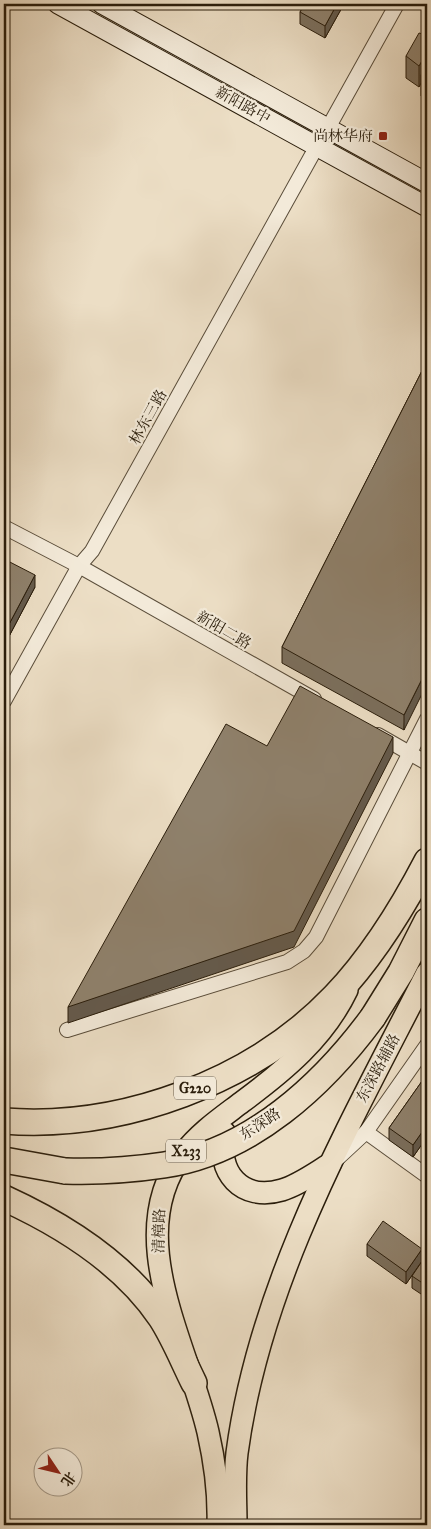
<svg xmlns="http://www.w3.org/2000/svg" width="431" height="1529" font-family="'IM FELL Great Primer','Noto Serif SC',serif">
  <rect width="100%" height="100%" fill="#ecdec5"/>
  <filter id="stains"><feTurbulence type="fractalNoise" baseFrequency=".004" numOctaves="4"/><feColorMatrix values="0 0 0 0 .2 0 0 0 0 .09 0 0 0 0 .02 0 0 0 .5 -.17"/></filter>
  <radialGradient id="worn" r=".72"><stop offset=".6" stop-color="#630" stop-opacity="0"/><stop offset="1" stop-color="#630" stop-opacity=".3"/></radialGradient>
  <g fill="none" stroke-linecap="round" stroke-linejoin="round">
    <defs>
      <g id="street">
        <polyline points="328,128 397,4"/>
        <polyline points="4,527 79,566 314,699"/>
        <polyline points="4,701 79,566 92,551 317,146"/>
        <polyline points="378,735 427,763"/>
        <polyline points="67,1030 287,962 304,951 316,937 427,719"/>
        <polyline points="366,1132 427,1176"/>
        <polyline points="338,1158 366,1132 427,1045"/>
      </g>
      <g id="secondary">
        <polyline points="58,4 427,207"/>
        <polyline points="102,4 427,183"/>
      </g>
      <g id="primary">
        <path d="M225 1133C215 1172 242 1202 282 1190 299 1185 315 1173 330 1164"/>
        <path d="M218 1525C219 1494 215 1463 208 1432 188 1345 121 1236 183 1154 200 1132 221 1118 242 1102 284 1071 324 1038 347 990"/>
        <path d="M236 1525C236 1502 234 1477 237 1453 260 1280 349 1126 427 973"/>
      </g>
      <g id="highway">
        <polyline points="373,1017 401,972 427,921"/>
        <path d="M4 1121C122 1130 253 1082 335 996 373 956 402 909 427 861"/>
        <polyline points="4,1160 65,1171"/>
        <path d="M4 1198C63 1225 124 1263 161 1318 174 1338 183 1361 194 1383"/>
      </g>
    </defs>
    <!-- street casing -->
    <use href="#street" stroke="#5a4d3a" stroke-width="16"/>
    <!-- secondary casing -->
    <use href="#secondary" stroke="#2a1d0b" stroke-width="21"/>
    <!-- primary casing -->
    <use href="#primary" stroke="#2a1d0b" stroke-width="24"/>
    <!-- highway casing -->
    <use href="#highway" stroke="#2a1d0b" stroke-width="28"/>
    <!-- street -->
    <use href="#street" stroke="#f3ead9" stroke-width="14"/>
    <!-- secondary -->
    <use href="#secondary" stroke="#f3ead9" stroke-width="19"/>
    <!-- primary -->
    <use href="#primary" stroke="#ecdec5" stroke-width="21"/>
    <!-- highway -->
    <use href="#highway" stroke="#ecdec5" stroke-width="25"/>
    <defs>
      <path id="highway-bridge" d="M65 1171C98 1172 131 1170 164 1165 251 1152 323 1085 373 1017"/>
    </defs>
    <!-- highway-bridge casing -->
    <use href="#highway-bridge" stroke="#2a1d0b" stroke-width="28" stroke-linecap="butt"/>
    <!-- highway-bridge -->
    <use href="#highway-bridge" stroke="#ecdec5" stroke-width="25"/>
  </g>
  <!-- wall -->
  <g fill="#7b6f5d" stroke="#2a1d0b">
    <polygon points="305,4 344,4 325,38 300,24 300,12"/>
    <polygon points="427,35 427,99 421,96 421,83 419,87 406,78 406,56"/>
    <polygon points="427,361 404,730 282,663 282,647"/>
    <polygon points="4,559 35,587 5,644 4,643"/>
    <polygon points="427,1074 427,1137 413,1157 389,1140 389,1128"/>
    <polygon points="367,1244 422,1261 406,1284 367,1256"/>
    <polygon points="427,1254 427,1298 412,1288 412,1276"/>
  </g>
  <!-- shaded-wall -->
  <g fill="#645a4c" stroke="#2a1d0b">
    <polygon points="337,4 344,4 325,38 325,26"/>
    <polygon points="423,59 423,76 421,75 421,83 419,87 419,66"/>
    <polygon points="35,575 35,587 5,644 5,632"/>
    <polygon points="427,669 427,684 404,730 404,715"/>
    <polygon points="393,737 393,753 294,947 68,1023 68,1007"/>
    <polygon points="427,1125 427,1137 413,1157 413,1145"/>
    <polygon points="422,1249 422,1261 406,1284 406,1272"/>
  </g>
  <!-- building -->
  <g fill="#8f816c" stroke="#2a1d0b">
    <polygon points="305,4 337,4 325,26 300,12"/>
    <polygon points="419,33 427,35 427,61 423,59 419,66 406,56"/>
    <polygon points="427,64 427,78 421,75"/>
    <polygon points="427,361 427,669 404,715 282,647"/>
    <polygon points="4,559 35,575 5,632 4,631"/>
    <polygon points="300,686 393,737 294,931 68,1007 226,724 267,746"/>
    <polygon points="427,1074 427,1125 413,1145 389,1128"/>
    <polygon points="383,1221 422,1249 406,1272 367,1244"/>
    <polygon points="427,1254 427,1286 412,1276"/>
  </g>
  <!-- markers -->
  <rect fill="#8f2418" stroke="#f3ead9" stroke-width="2" x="378" y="131" width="10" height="10" rx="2.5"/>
  <g text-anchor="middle" stroke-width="4.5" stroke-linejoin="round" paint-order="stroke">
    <!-- shield labels -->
    <g fill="#f3ead9" stroke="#665a49" stroke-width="1">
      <rect x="174" y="1076.5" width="42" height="23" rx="4"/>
      <rect x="166" y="1139.5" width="40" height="23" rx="4"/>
    </g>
    <g font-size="14" font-weight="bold" fill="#2a1d0b">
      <text x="195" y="1093">G220</text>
      <text x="186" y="1156">X233</text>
    </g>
    <!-- street labels -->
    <g font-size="15" fill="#2a1d0b" stroke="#f3ead9">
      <text transform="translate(243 105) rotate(29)" y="5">新阳路中</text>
      <text transform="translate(148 417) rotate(-61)" y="5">林东三路</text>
      <text transform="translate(224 630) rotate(30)" y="5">新阳二路</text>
      <text transform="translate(378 1068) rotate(-62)" y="5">东深路辅路</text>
      <text transform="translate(260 1124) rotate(-33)" y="5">东深路</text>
      <text transform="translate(159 1231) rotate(-89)" y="5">清樟路</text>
    </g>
    <!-- poi labels -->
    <g font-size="15" fill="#2a1d0b" stroke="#f3ead9" text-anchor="end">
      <text x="373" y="141">尚林华府</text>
    </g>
  </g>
  <!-- margin -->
  <rect width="431" height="1529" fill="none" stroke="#ecdec5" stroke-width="20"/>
  <rect x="5" y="5" width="421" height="1519" fill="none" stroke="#2a1d0b" stroke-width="2.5"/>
  <rect x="10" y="10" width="411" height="1509" fill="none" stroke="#2a1d0b"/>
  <!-- north arrow -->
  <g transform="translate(58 1472) rotate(125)"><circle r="24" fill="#f3ead9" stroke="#a39887"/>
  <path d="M0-4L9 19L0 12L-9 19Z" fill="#8f2418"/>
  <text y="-8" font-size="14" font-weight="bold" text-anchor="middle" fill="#2a1d0b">北</text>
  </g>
  <rect width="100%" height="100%" filter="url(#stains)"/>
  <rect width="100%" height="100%" fill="url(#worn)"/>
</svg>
